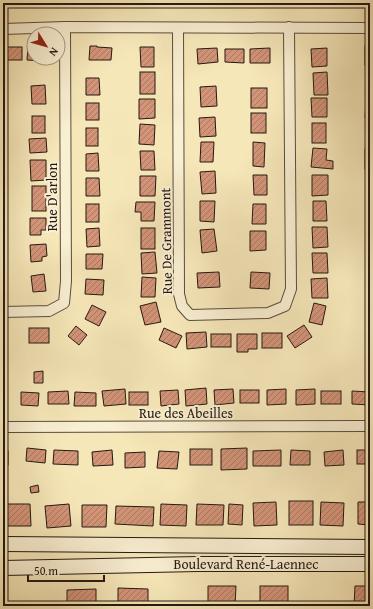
<svg xmlns="http://www.w3.org/2000/svg" width="373" height="609" font-family="'Gentium Book Plus',serif">
  <defs>
    <pattern id="building-hatch" width="6" height="6" patternUnits="userSpaceOnUse"><rect width="6" height="6" fill="#d39478"/><path d="M-1 1l2-2M0 6l6-6M5 7l2-2" fill="none" stroke="#ab7861"/></pattern>
  </defs>
  <rect width="100%" height="100%" fill="#f6e7b9"/>
  <filter id="stains"><feTurbulence type="fractalNoise" baseFrequency=".005" numOctaves="4"/><feColorMatrix values="0 0 0 0 .2 0 0 0 0 .09 0 0 0 0 .02 0 0 0 .5 -.17"/></filter>
  <radialGradient id="worn" r=".72"><stop offset=".6" stop-color="#630" stop-opacity="0"/><stop offset="1" stop-color="#630" stop-opacity=".3"/></radialGradient>
  <!-- building -->
  <g fill="url(#building-hatch)" stroke="#241912">
    <polygon points="312,3 324,3 317,7 312,5"/>
    <polygon points="90,46 97,46 97,47 112,48 111,60 89,60"/>
    <rect x="365" y="46" width="5" height="19"/>
    <rect x="4" y="47" width="18" height="13"/>
    <polygon points="28,47 34,47 34,58 45,58 45,61 27,60"/>
    <polygon points="140,47 154,47 154,67 141,67"/>
    <polygon points="217,48 218,62 198,64 197,49"/>
    <polygon points="270,48 270,63 250,63 250,49"/>
    <polygon points="327,48 327,66 312,67 311,49"/>
    <polygon points="225,49 244,49 244,63 225,62"/>
    <rect x="366" y="71" width="4" height="20"/>
    <rect x="140" y="72" width="15" height="22"/>
    <polygon points="327,72 328,95 314,95 313,73"/>
    <polygon points="86,78 99,78 100,95 86,95"/>
    <polygon points="45,85 46,104 32,104 31,86"/>
    <polygon points="216,86 217,106 201,107 200,87"/>
    <rect x="251" y="88" width="16" height="20"/>
    <polygon points="311,98 327,98 327,117 312,117"/>
    <polygon points="139,99 155,99 155,118 139,119"/>
    <polygon points="366,100 370,100 370,118 365,118"/>
    <rect x="86" y="103" width="13" height="17"/>
    <rect x="251" y="113" width="15" height="20"/>
    <rect x="32" y="116" width="13" height="17"/>
    <polygon points="215,117 216,136 200,137 199,118"/>
    <rect x="312" y="123" width="14" height="20"/>
    <polygon points="140,124 155,125 154,145 139,144"/>
    <rect x="366" y="126" width="4" height="19"/>
    <rect x="86" y="128" width="12" height="18"/>
    <polygon points="46,138 47,152 30,153 29,139"/>
    <polygon points="201,142 214,142 213,162 200,162"/>
    <polygon points="253,142 265,143 264,167 253,166"/>
    <polygon points="313,148 327,149 326,160 333,161 333,169 311,167"/>
    <rect x="365" y="149" width="5" height="20"/>
    <polygon points="140,151 154,151 155,170 141,170"/>
    <polygon points="98,153 99,171 86,171 86,154"/>
    <polygon points="30,160 46,160 46,180 31,181"/>
    <polygon points="215,171 216,193 202,194 200,172"/>
    <polygon points="253,175 267,175 267,195 254,195"/>
    <polygon points="312,175 328,175 328,195 312,196"/>
    <polygon points="140,176 156,176 155,196 140,196"/>
    <polygon points="367,177 370,177 370,197 366,197"/>
    <polygon points="86,178 99,178 100,196 86,196"/>
    <rect x="32" y="186" width="14" height="25"/>
    <polygon points="200,201 215,201 214,222 200,221"/>
    <polygon points="313,201 326,201 327,221 313,221"/>
    <polygon points="136,202 155,202 154,221 141,221 141,212 135,212"/>
    <rect x="86" y="204" width="13" height="18"/>
    <polygon points="253,204 266,204 266,224 252,224"/>
    <rect x="366" y="204" width="4" height="19"/>
    <polygon points="30,218 46,218 46,230 41,230 41,235 30,235"/>
    <polygon points="312,227 327,227 328,247 313,248"/>
    <polygon points="99,228 100,246 87,247 86,229"/>
    <rect x="141" y="228" width="14" height="21"/>
    <polygon points="214,229 217,251 202,253 200,230"/>
    <rect x="366" y="230" width="4" height="19"/>
    <polygon points="250,231 266,231 266,250 250,251"/>
    <polygon points="46,244 47,256 42,257 42,261 31,262 30,245"/>
    <polygon points="155,252 157,273 142,274 141,253"/>
    <polygon points="312,253 327,253 328,273 313,273"/>
    <polygon points="86,254 103,254 102,269 86,269"/>
    <polygon points="366,256 370,256 370,275 367,275"/>
    <polygon points="219,272 220,287 198,288 197,273"/>
    <polygon points="251,272 270,273 269,289 250,288"/>
    <polygon points="44,274 46,291 33,292 31,276"/>
    <polygon points="142,277 156,278 155,297 141,297"/>
    <polygon points="327,278 328,298 312,298 311,279"/>
    <polygon points="86,279 104,280 103,295 85,294"/>
    <rect x="366" y="279" width="4" height="19"/>
    <polygon points="156,302 161,322 145,325 140,306"/>
    <polygon points="314,303 326,306 322,325 309,322"/>
    <polygon points="92,305 106,312 99,326 85,319"/>
    <polygon points="367,305 370,305 370,324 366,324"/>
    <polygon points="304,325 312,337 295,348 287,336"/>
    <polygon points="76,326 87,335 79,345 68,336"/>
    <rect x="29" y="328" width="20" height="15"/>
    <polygon points="164,328 182,336 176,348 159,340"/>
    <polygon points="3,330 7,331 6,344 3,344"/>
    <polygon points="367,331 370,331 370,350 366,350"/>
    <polygon points="206,332 207,347 187,349 186,333"/>
    <rect x="262" y="333" width="20" height="15"/>
    <rect x="211" y="334" width="20" height="13"/>
    <polygon points="237,334 257,334 257,349 248,349 248,352 237,352"/>
    <rect x="367" y="359" width="3" height="19"/>
    <polygon points="43,371 43,383 34,383 34,372"/>
    <polygon points="206,388 207,404 186,406 185,390"/>
    <polygon points="125,389 126,404 104,406 102,391"/>
    <polygon points="233,389 234,403 215,405 214,390"/>
    <polygon points="286,389 286,404 267,405 267,390"/>
    <polygon points="315,389 315,404 296,405 296,390"/>
    <polygon points="178,390 179,404 161,406 160,391"/>
    <rect x="240" y="390" width="19" height="13"/>
    <polygon points="68,391 69,404 48,404 48,392"/>
    <rect x="321" y="391" width="20" height="13"/>
    <polygon points="352,391 370,392 370,405 352,404"/>
    <polygon points="21,392 39,393 38,406 21,405"/>
    <polygon points="75,392 96,393 96,406 74,406"/>
    <rect x="129" y="392" width="19" height="13"/>
    <polygon points="27,448 46,450 45,463 26,461"/>
    <polygon points="247,448 247,469 221,470 221,449"/>
    <rect x="190" y="449" width="22" height="16"/>
    <polygon points="54,450 78,451 78,465 53,464"/>
    <polygon points="112,450 113,465 93,466 92,452"/>
    <polygon points="281,450 281,466 253,466 253,451"/>
    <polygon points="291,450 310,451 310,465 290,465"/>
    <polygon points="343,450 344,465 325,466 324,452"/>
    <rect x="357" y="450" width="13" height="14"/>
    <rect x="3" y="451" width="5" height="14"/>
    <polygon points="159,451 179,452 177,469 157,468"/>
    <polygon points="145,452 145,467 125,468 125,453"/>
    <polygon points="38,485 39,492 31,493 30,487"/>
    <rect x="289" y="501" width="24" height="24"/>
    <polygon points="276,502 277,525 254,526 253,503"/>
    <polygon points="321,502 344,503 343,526 320,525"/>
    <polygon points="358,502 370,502 370,525 358,524"/>
    <polygon points="6,504 30,504 31,526 6,526"/>
    <polygon points="69,504 71,526 47,528 45,506"/>
    <polygon points="161,504 187,505 186,526 160,525"/>
    <polygon points="197,504 224,505 223,525 196,525"/>
    <polygon points="229,504 243,505 242,525 228,524"/>
    <polygon points="82,505 107,505 106,527 82,527"/>
    <polygon points="116,506 154,507 153,526 115,524"/>
    <polygon points="208,586 236,586 235,606 208,606"/>
    <rect x="260" y="586" width="28" height="20"/>
    <polygon points="355,586 370,586 370,606 354,606"/>
    <polygon points="118,588 148,589 148,606 118,606"/>
    <polygon points="96,589 96,606 67,606 67,590"/>
    <rect x="3" y="592" width="4" height="14"/>
  </g>
  <g fill="none" stroke-linecap="round" stroke-linejoin="round">
    <defs>
      <g id="street">
        <polyline points="178,28 179,294 182,306 190,315 268,313 285,306 291,289 289,27"/>
        <polyline points="3,29 65,27 370,28"/>
        <polyline points="3,312 49,311 64,303 66,281 65,27"/>
        <polyline points="3,427 370,426"/>
      </g>
      <g id="secondary">
        <polyline points="3,544 370,547"/>
        <polyline points="3,568 198,564 370,564"/>
      </g>
    </defs>
    <!-- street casing -->
    <use href="#street" stroke="#584c3c" stroke-width="12"/>
    <!-- secondary casing -->
    <use href="#secondary" stroke="#241912" stroke-width="16"/>
    <!-- street -->
    <use href="#street" stroke="#f9efd2" stroke-width="10"/>
    <!-- secondary -->
    <use href="#secondary" stroke="#f9efd2" stroke-width="14"/>
  </g>
  <g text-anchor="middle" stroke-width="4" stroke-linejoin="round" paint-order="stroke">
    <!-- street labels -->
    <g font-size="14" fill="#241912" stroke="#f9efd2">
      <text transform="translate(52 197) rotate(-90)" y="5">Rue D'arlon</text>
      <text transform="translate(166 241) rotate(-91)" y="5">Rue De Grammont</text>
      <text x="186" y="418">Rue des Abeilles</text>
      <text x="246" y="569">Boulevard René-Laennec</text>
    </g>
  </g>
  <!-- margin -->
  <rect width="373" height="609" fill="none" stroke="#f6e7b9" stroke-width="16"/>
  <rect x="4" y="4" width="365" height="601" fill="none" stroke="#241912" stroke-width="2"/>
  <rect x="8" y="8" width="357" height="593" fill="none" stroke="#241912"/>
  <!-- north arrow -->
  <g transform="translate(46 46) rotate(127)"><circle r="19" fill="#f9efd2" stroke="#a49985"/>
  <path d="M0-3L7 15L0 10L-7 15Z" fill="#8f2418"/>
  <text y="-6" font-size="11" font-weight="bold" text-anchor="middle" fill="#241912">N</text>
  </g>
  <!-- scale -->
  <path d="M28 575v6h76v-6" fill="none" stroke="#241912" stroke-width="2"/>
  <text x="34" y="575" font-size="12" fill="#241912" stroke="#f9efd2" stroke-width="3" paint-order="stroke">50 m</text>
  <rect width="100%" height="100%" filter="url(#stains)"/>
  <rect width="100%" height="100%" fill="url(#worn)"/>
</svg>
